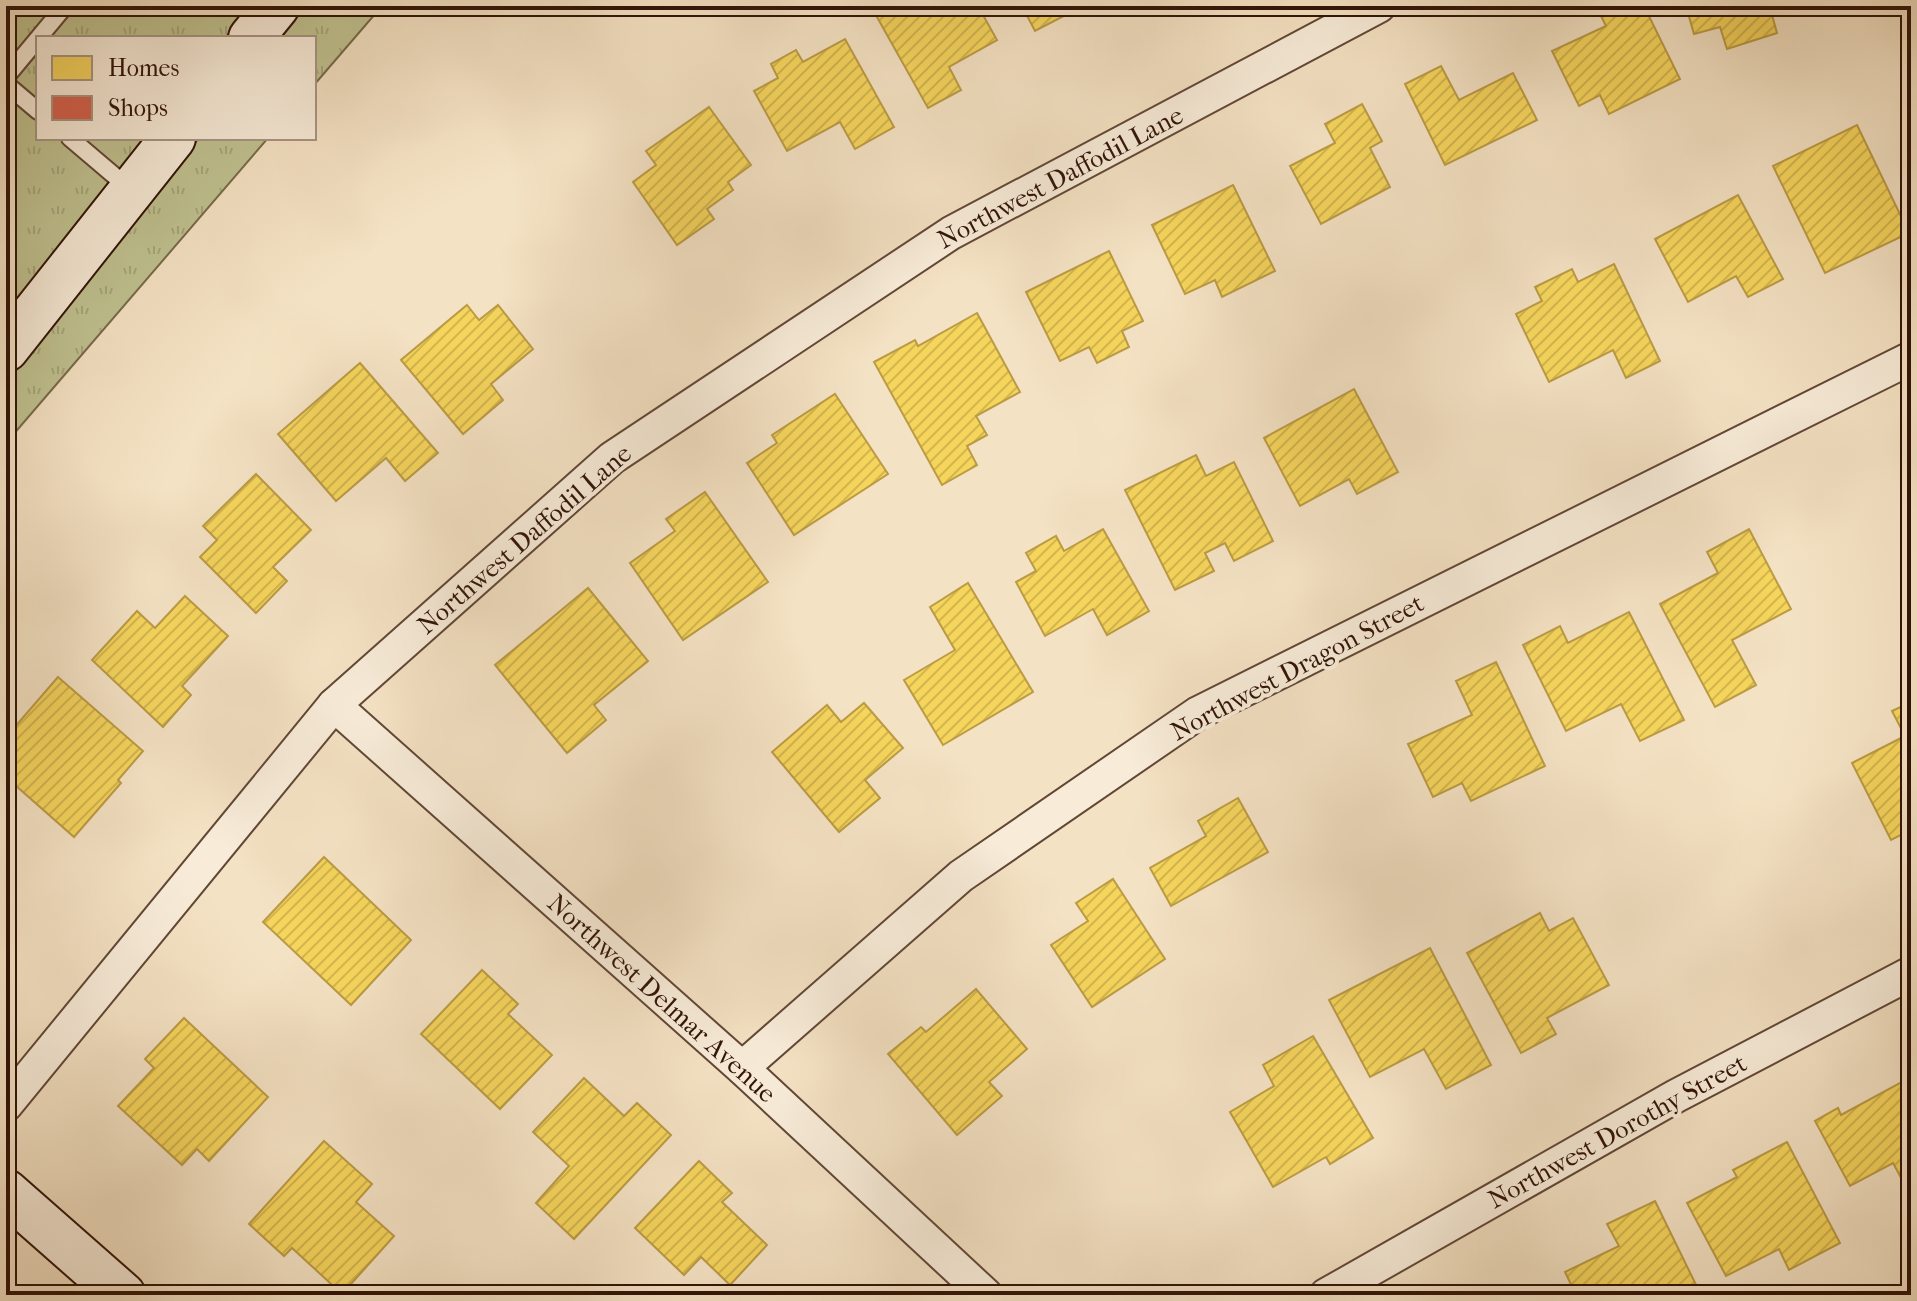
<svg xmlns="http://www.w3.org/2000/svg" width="1917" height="1301" font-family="'IM FELL French Canon',serif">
  <defs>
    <pattern id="grass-tufts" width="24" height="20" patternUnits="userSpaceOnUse" patternTransform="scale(2)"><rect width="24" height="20" fill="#c0c291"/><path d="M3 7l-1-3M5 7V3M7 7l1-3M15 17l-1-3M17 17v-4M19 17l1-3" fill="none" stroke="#a5a67c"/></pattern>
    <pattern id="homes-hatch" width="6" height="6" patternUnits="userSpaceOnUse" patternTransform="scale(2)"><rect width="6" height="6" fill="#f6d55c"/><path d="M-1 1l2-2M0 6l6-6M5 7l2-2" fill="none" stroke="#d3b64e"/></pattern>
    <pattern id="shops-hatch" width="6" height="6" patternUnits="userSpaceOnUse" patternTransform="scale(2)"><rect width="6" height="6" fill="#d6604d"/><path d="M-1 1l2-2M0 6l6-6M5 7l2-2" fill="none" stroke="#ae4e3e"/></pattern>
  </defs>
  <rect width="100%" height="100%" fill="#f4e2c4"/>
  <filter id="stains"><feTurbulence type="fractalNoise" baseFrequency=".0025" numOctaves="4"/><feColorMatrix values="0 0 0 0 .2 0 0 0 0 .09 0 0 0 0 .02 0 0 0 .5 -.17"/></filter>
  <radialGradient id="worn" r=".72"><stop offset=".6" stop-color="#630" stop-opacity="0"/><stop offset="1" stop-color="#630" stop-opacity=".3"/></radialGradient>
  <!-- grass -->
  <g fill="url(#grass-tufts)" stroke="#786a4c" stroke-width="2">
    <polygon points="6,6 250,6 225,38 38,38 38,138 146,138 6,315"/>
    <polygon points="303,6 382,6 314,85 314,38 278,38"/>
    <polygon points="199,138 268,138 6,443 6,383"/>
  </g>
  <!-- homes -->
  <g fill="url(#homes-hatch)" stroke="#bb9b43" stroke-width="2">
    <polygon points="881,6 978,6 997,40 949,67 961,90 928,108 873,10"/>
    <polygon points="1022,6 1083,6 1035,31"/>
    <polygon points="1596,6 1644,6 1680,79 1609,114 1600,95 1579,106 1552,51 1606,26"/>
    <polygon points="1686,6 1804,6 1772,15 1777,33 1727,49 1720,27 1694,34"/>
    <polygon points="845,39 894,127 855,149 840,122 787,151 754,91 778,78 771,64 796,50 803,62"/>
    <polygon points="1441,66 1459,100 1513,73 1537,120 1445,165 1405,84"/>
    <polygon points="1362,104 1382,141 1370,148 1390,187 1321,224 1290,166 1335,143 1325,124"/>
    <polygon points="709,107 751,165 728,182 733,190 707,209 714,219 677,245 633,182 656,165 646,151"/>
    <polygon points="1857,125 1909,233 1825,273 1773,166"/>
    <polygon points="1233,185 1275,271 1222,297 1215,280 1185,294 1152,225"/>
    <polygon points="1738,195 1783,279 1748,297 1736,276 1688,302 1655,239"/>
    <polygon points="1109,251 1143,321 1122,331 1129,347 1097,363 1089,347 1060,361 1026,292"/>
    <polygon points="1614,264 1660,361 1626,378 1613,350 1549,382 1516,314 1542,301 1535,287 1572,269 1578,282"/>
    <polygon points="467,305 479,320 498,305 533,349 491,384 503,400 463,434 401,360"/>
    <polygon points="977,313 1020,392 976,416 987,435 967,446 977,465 942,485 874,362 915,340 918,346"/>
    <polygon points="360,363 438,453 405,481 386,458 336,501 278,434"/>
    <polygon points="1354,389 1398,472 1357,494 1349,479 1300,506 1264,438"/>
    <polygon points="835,394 888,474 794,535 747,463 777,443 772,435"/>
    <polygon points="1196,455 1206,476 1234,462 1273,541 1234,561 1225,543 1205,553 1214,571 1175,590 1125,490"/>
    <polygon points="256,474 311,530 273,567 287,581 256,613 200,557 217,540 203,526"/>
    <polygon points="705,492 768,582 683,640 630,563 675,531 666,519"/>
    <polygon points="1103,529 1149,611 1107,635 1093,609 1045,636 1016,582 1036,571 1026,553 1056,536 1064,551"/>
    <polygon points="1749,529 1791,609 1732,640 1756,685 1715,707 1660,604 1718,573 1707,552"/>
    <polygon points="968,583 1033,692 943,745 904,680 955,650 930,607"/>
    <polygon points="588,588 648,661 594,705 606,720 567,753 495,665"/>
    <polygon points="185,596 228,636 182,686 191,695 163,727 92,660 137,611 155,628"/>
    <polygon points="1629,612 1684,720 1640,741 1621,704 1566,731 1523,645 1560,626 1568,643"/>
    <polygon points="1496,662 1545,766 1471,801 1462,783 1433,797 1408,744 1472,715 1456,681"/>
    <polygon points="58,677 143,751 118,780 121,783 74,837 6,777 6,737"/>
    <polygon points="1911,702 1911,830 1891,840 1852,763 1905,736 1892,711"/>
    <polygon points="864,703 903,748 865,780 880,798 839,832 772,752 827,705 841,722"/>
    <polygon points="1238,798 1268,852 1171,906 1150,868 1206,836 1198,821"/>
    <polygon points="324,857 411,940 351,1005 263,922"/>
    <polygon points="1113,879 1165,959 1092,1007 1051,945 1088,921 1076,903"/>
    <polygon points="1540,913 1549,931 1573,918 1609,985 1547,1018 1556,1034 1521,1053 1467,953"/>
    <polygon points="1430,948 1491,1065 1446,1089 1424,1049 1370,1077 1329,1000"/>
    <polygon points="482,970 518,1004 508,1014 552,1055 500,1109 421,1034"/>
    <polygon points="976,989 1027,1049 989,1082 1002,1096 957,1135 888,1054 921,1027 926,1032"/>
    <polygon points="184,1018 268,1097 209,1161 197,1149 182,1165 118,1106 154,1068 145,1059"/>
    <polygon points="1313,1036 1373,1138 1330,1164 1326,1157 1273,1187 1230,1112 1274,1086 1263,1065"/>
    <polygon points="584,1078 624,1116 637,1103 671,1135 574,1239 536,1203 569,1166 533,1132"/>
    <polygon points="1909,1078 1911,1082 1911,1181 1905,1185 1893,1163 1850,1186 1815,1121 1838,1108 1841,1115"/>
    <polygon points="324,1141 372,1184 356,1202 394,1236 342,1294 292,1248 284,1256 249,1224"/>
    <polygon points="1787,1142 1840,1243 1789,1270 1779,1249 1726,1276 1687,1203 1737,1177 1733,1170"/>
    <polygon points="699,1161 732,1193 722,1202 767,1245 730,1285 701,1257 684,1275 635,1228"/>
    <polygon points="1655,1201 1701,1295 1576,1295 1565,1272 1619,1246 1607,1224"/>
  </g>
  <!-- shops -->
  <polygon fill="url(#shops-hatch)" stroke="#a44938" stroke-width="2" points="6,6 22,6 6,25"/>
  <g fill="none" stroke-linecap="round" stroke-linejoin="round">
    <defs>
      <g id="lane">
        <polyline points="6,77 65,6"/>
        <polyline points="6,84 38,111"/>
        <polyline points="70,138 130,189"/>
      </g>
      <g id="street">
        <polyline points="334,705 742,1068 986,1295"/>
        <polyline points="742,1068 961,876 1198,713 1911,358"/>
        <polyline points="6,1105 334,705 612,458 951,233 1379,6"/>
        <polyline points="1326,1295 1676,1096 1911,973"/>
      </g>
      <g id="secondary">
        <polyline points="251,38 277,6"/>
        <polyline points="6,349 173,138"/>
        <polyline points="6,1192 123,1295"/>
      </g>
    </defs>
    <!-- lane casing -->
    <use href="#lane" stroke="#624737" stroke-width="20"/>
    <!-- street casing -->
    <use href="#street" stroke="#624737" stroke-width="36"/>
    <!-- secondary casing -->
    <use href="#secondary" stroke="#311308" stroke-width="48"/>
    <!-- lane -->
    <use href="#lane" stroke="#f8ecd9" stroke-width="16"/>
    <!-- street -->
    <use href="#street" stroke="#f8ecd9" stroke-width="32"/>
    <!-- secondary -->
    <use href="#secondary" stroke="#f8ecd9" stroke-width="44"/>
  </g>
  <g text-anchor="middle" stroke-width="8" stroke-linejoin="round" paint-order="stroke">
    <!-- street labels -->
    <g font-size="26" fill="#311308" stroke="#f8ecd9">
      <text transform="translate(1060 177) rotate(-28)" y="9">Northwest Daffodil Lane</text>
      <text transform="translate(524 539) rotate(-41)" y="9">Northwest Daffodil Lane</text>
      <text transform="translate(1297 667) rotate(-28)" y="9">Northwest Dragon Street</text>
      <text transform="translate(662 998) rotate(42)" y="9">Northwest Delmar Avenue</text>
      <text transform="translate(1617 1131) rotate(-29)" y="9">Northwest Dorothy Street</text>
    </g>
  </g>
  <!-- margin -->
  <rect width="1917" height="1301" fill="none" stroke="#f4e2c4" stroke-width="32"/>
  <rect x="8" y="8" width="1901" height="1285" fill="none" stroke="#311308" stroke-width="4"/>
  <rect x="16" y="16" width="1885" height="1269" fill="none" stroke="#311308" stroke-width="2"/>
  <!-- legend -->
  <rect x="36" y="36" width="280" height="104" fill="#f8ecd9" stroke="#a89585" stroke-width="2"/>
  <rect x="52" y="56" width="40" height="24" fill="#f6d55c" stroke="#a89585" stroke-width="2"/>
  <text x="108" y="76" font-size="24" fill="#311308">Homes</text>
  <rect x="52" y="96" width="40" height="24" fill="#d6604d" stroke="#a89585" stroke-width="2"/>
  <text x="108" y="116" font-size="24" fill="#311308">Shops</text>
  <rect width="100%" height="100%" filter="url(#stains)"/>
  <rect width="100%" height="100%" fill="url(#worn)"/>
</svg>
